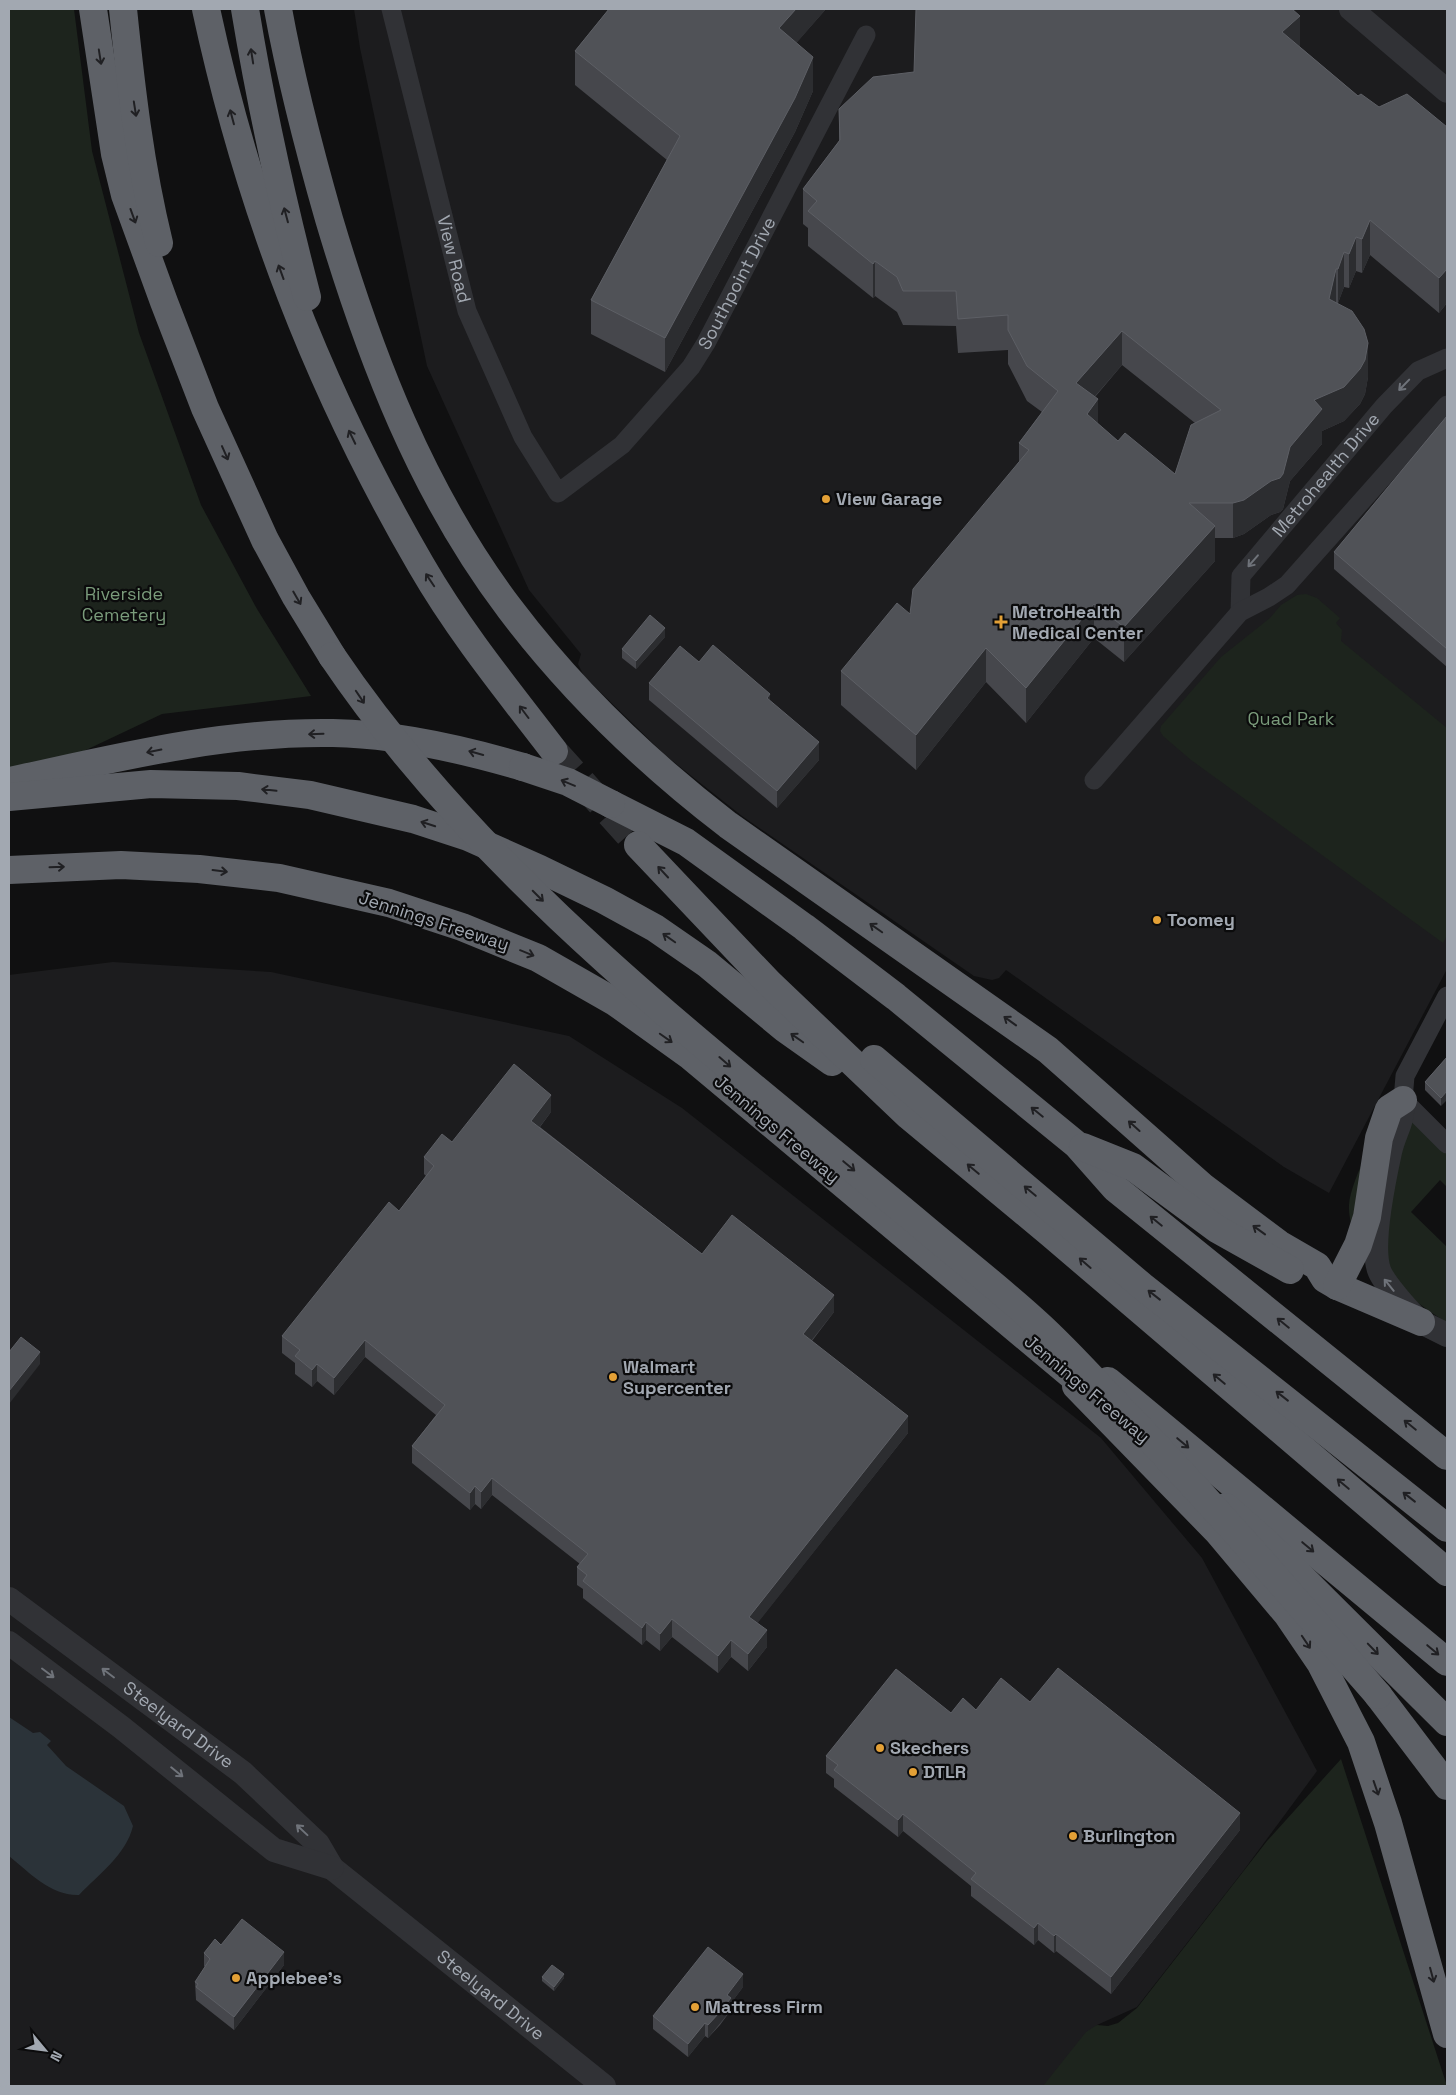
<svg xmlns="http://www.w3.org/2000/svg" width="1456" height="2095" font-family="'Space Grotesk',sans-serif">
  <rect width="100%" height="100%" fill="#101011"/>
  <!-- built -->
  <g fill="#1c1c1e">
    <polygon points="354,9 1447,9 1447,969 1329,1193 1284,1167 1006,970 999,978 992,980 974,976 742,816 665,755 584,676 578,664 581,654 529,590 427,366 360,48"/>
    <polygon points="113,962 271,972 569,1036 682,1108 1101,1438 1202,1558 1317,1771 1244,1870 1137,2007 1097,2025 1050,2086 9,2086 9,975"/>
  </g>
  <!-- green -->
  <g fill="#1d241d">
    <polygon points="9,9 74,9 92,151 139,333 201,505 257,609 311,696 162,714 29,777 9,782"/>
    <polygon points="1306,594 1317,598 1340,618 1336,623 1342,630 1341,641 1447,728 1447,935 1443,943 1191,760 1163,736 1160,731 1161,726 1221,657 1270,618 1281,605 1297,595"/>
    <path d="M1396 1094 1447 1144V1187L1440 1180 1411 1212 1447 1247V1323C1410 1298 1347 1255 1349 1205 1351 1178 1383 1121 1396 1094Z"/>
    <polygon points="1341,1759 1447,2086 1043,2086 1086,2032 1097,2025 1108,2026 1118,2023 1137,2008 1267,1841"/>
  </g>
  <!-- water -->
  <path fill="#2b3339" d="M9 1717 33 1733 40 1732 51 1741 47 1745 66 1766 124 1806 133 1826C126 1855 99 1874 79 1895 51 1896 30 1873 9 1856Z"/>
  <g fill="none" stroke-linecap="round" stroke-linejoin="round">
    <!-- motorway-tunnel -->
    <polyline stroke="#2d2e31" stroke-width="28" stroke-dasharray="28 14" stroke-linecap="butt" points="554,751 638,845"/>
    <!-- minor -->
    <g stroke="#313236" stroke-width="19">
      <path id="s1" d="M391 9 467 311 523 437 558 493 622 445 691 367 706 343 866 35"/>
      <path id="s2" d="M1240 612 1241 576 1384 406 1418 371 1447 358"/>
      <polyline points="1094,780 1240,612 1269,597 1287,585 1447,405"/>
      <polyline points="1447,996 1405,1076 1403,1100 1447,1144"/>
    </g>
    <!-- tertiary -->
    <g stroke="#313236" stroke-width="24">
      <polyline points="1351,9 1447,91"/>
      <path d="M1403 1100C1403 1125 1395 1130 1390 1152 1384 1180 1370 1243 1379 1270 1383 1282 1412 1316 1423 1323 1431 1327 1439 1331 1447 1335"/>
      <path id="s3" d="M9 1599 243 1773 318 1844 332 1868 604 2086"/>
      <polyline points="9,1643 121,1727 274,1850 332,1868"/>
    </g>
    <!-- motorway -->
    <g stroke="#5e6167" stroke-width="28">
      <polyline points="93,9 115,154 125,195 164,302 205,408 265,540 296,597 332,656"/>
      <path d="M123 9C131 87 140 166 159 243"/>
      <path d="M206 9C249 208 318 388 421 565 459 631 508 691 554 751"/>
      <path d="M245 9C261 106 282 201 307 297"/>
      <path d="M278 9C291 80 309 149 329 219 370 357 422 493 510 609 572 691 646 762 728 825L1048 1050 1203 1187 1279 1244 1317 1266 1325 1279 1337 1286 1421 1322"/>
      <path d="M10 781C116 758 223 731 333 733 397 734 462 749 523 767"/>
      <polyline points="9,797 151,784 238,786 310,795 413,819 468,837 540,869 604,900 655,928 707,964 784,1028 832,1062"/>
      <polyline points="611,804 686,842 804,927 896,997 1077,1145 1115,1188 1447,1456"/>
      <polyline points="638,845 769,983 909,1116 1051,1234 1447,1572"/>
      <polyline points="9,870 121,865 199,869 279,878 389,903 462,927 538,958 615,1002 689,1055 1094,1394"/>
      <polyline points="874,1059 1142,1286 1447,1528"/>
      <polyline points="1083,1147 1133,1167 1217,1229 1290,1270"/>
      <polyline points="1337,1286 1358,1245 1367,1217 1379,1138 1389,1109 1403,1100"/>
      <polyline points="1108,1381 1447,1662"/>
      <polyline points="1076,1386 1218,1532 1287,1614 1321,1664 1361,1742 1388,1823 1447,2034"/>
      <polyline points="1226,1507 1268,1544 1447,1722"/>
      <polyline points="1378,1695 1447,1786"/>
    </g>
    <!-- motorway-bridge -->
    <g stroke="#5e6167" stroke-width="28">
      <path d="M332 656C485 883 715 1053 923 1227 961 1259 1000 1289 1037 1323 1068 1351 1096 1383 1125 1413 1213 1504 1295 1599 1378 1695"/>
      <polyline points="523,767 568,782 611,804"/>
    </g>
  </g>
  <!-- wall -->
  <g fill="#46474c" fill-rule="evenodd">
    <polygon points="609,9 826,9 796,43 813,91 795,132 665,372 591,334 591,300 667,160 575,85 575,51"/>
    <path d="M1300 47 1358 96 1379 107 1447 127V303L1439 313 1370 255 1362 273 1356 271 1349 288 1344 287 1338 303H1337L1368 377 1365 394 1360 404 1344 421 1322 431V444L1290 481 1283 509 1280 512 1271 515 1244 534 1233 538H1215V561L1124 662 1094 638 1026 723 986 682 916 770 841 705V671L910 614 1019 462V443L1042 412 1027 401 1008 364V350L958 353 956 326 903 325 897 312 875 296 873 298 808 246V228L803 224V189L839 141V109L914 72ZM1122 365 1195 423 1175 474 1118 441 1098 424 1095 397Z"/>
    <polygon points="1447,416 1447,667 1334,569 1334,552"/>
    <polygon points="665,637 636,669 622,658 622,649"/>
    <polygon points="699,662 770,701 819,760 777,808 649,700 649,683"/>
    <polygon points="1447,1057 1441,1106 1425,1090 1425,1082"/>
    <polygon points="551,1112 540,1127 702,1254 834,1312 812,1341 908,1433 757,1623 767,1647 748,1671 731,1657 718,1673 672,1637 660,1651 646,1640 642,1645 583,1598 583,1589 577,1585 577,1567 580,1564 492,1495 481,1509 475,1504 470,1510 412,1463 412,1446 436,1415 365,1357 334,1395 317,1381 312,1387 295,1374 295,1363 282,1353 282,1336 399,1211 426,1176 424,1174 424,1157 452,1142"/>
    <polygon points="1030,1702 1240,1830 1111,1994 1056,1951 1054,1953 1038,1940 1034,1945 971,1896 971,1886 903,1831 898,1837 834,1787 834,1779 826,1773 826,1756 951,1713"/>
    <polygon points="221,1945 284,1965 234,2030 196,2000 195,1982 205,1967 204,1966 204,1953"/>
    <polygon points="542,1977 564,1978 554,1991 542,1981"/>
    <polygon points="743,1987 731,2003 731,2010 720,2025 708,2038 705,2036 688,2057 653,2029 653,2016"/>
  </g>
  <!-- shaded-wall -->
  <g fill="#2c2d30">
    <polygon points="796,9 826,9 779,63 779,28"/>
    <polygon points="1300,16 1300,51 1282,32"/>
    <polygon points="813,57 813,91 795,132 665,372 665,338"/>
    <polygon points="1370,220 1370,255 1362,273 1362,239"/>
    <polygon points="1356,237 1356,271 1349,288 1349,254"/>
    <polygon points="1344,252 1344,287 1338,303 1338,269"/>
    <polygon points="875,261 875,296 873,298 873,264"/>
    <polygon points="1336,269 1336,303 1329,299"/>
    <polygon points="1447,269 1447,303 1439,313 1439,278"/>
    <polygon points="1122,331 1122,365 1076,418 1076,383"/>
    <polygon points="1368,343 1368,377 1365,394 1360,404 1344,421 1322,431 1322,444 1290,481 1283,509 1280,512 1271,515 1244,534 1233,538 1233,503 1314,400"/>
    <polygon points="1098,399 1098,434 1087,414"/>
    <polygon points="1215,526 1215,561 1124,662 1124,627"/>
    <polygon points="1094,604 1094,638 1026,723 1026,688"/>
    <polygon points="665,628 665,637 636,669 636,661"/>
    <polygon points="986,648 986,682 916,770 916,735"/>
    <polygon points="770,694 770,711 767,698"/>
    <polygon points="819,742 819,760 777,808 777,791"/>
    <polygon points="1447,1091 1447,1100 1441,1106 1441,1098"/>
    <polygon points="551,1095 551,1112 531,1138 531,1121"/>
    <polygon points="834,1295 834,1312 803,1351 803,1334"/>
    <polygon points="365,1340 365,1357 334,1395 334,1378"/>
    <polygon points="40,1352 40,1364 9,1404 9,1391"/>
    <polygon points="317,1364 317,1381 312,1387 312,1370"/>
    <polygon points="908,1416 908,1433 749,1634 749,1617"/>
    <polygon points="492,1478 492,1495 481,1509 481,1492"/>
    <polygon points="475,1486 475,1504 470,1510 470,1493"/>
    <polygon points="672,1619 672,1637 660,1651 660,1634"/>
    <polygon points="646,1622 646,1640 642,1645 642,1628"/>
    <polygon points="767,1630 767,1647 748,1671 748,1654"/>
    <polygon points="731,1640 731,1657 718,1673 718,1656"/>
    <polygon points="1240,1813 1240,1830 1111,1994 1111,1977"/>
    <polygon points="903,1814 903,1831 898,1837 898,1820"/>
    <polygon points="1038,1923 1038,1940 1034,1945 1034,1928"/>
    <polygon points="1056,1934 1056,1951 1054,1953 1054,1936"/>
    <polygon points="284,1952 284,1965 234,2030 234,2017"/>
    <polygon points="564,1974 564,1978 554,1991 554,1987"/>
    <polygon points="743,1974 743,1987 731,2003 731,2010 708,2038 708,2025 727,1995"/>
    <polygon points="705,2023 705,2036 688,2057 688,2044"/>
  </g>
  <!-- building -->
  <g fill="#505257" stroke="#5d5f65" fill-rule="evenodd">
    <polygon points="609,9 796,9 779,28 813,57 795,98 665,338 591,300 680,136 575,51"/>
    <path d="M916 9H1292L1300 16 1282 32 1358 96 1361 94 1379 107 1407 94 1447 127V269L1439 278 1370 220 1362 239 1356 237 1349 254 1344 252 1338 269H1336L1329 299 1352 311 1364 329 1368 343 1365 360 1360 369 1344 387 1314 400 1322 409 1290 447 1283 474 1280 478 1271 481 1244 500 1233 503H1189L1215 526 1124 627 1094 604 1026 688 986 648 916 735 841 671 897 603 910 614 913 589 1029 450 1019 443 1058 391 1027 366 1008 330V315L958 319 956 291H903L897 277 875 261 873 264 808 211 817 201 803 189 840 140 839 109 873 77 914 72ZM1122 331 1221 410 1191 425 1175 474 1125 433 1118 441 1087 414 1098 399 1076 383Z"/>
    <polygon points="1447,416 1447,649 1334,552"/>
    <polygon points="650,615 665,628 636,661 622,649"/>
    <polygon points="713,645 770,694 767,698 819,742 777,791 649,683 680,646 699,662"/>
    <polygon points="1447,1057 1447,1091 1441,1098 1425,1082"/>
    <polygon points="514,1064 551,1095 531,1121 702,1254 732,1215 834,1295 803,1334 908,1416 749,1617 767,1630 748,1654 731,1640 718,1656 672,1619 660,1634 646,1622 642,1628 583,1581 587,1575 577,1567 588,1554 492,1478 481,1492 475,1486 470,1493 412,1446 445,1405 365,1340 334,1378 317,1364 312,1370 295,1356 300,1350 282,1336 389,1202 399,1211 434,1166 424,1157 442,1134 452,1142"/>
    <polygon points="21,1337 40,1352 9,1391 9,1352"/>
    <polygon points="1058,1668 1240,1813 1111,1977 1056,1934 1054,1936 1038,1923 1034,1928 971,1879 976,1873 903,1814 898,1820 834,1770 838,1765 826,1756 896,1669 951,1713 963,1698 976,1710 1001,1678 1030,1702"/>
    <polygon points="242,1919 284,1952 234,2017 196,1987 198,1984 195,1982 210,1959 204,1953 215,1939 221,1945"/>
    <polygon points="708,1947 743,1974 727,1995 731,1998 720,2012 708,2025 705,2023 688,2044 653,2016"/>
    <polygon points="552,1965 564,1974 554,1987 542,1977"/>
  </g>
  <!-- one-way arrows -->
  <defs><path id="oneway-shaft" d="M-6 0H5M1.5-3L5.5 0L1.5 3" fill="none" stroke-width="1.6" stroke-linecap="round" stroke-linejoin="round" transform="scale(1.25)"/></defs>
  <g stroke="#202023">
    <use href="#oneway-shaft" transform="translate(252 56) rotate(-99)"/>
    <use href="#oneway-shaft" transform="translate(100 57) rotate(81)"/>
    <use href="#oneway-shaft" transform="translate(135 109) rotate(81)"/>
    <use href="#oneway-shaft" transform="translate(232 117) rotate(-105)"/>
    <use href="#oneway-shaft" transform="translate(286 215) rotate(-105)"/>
    <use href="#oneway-shaft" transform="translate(133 216) rotate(70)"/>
    <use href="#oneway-shaft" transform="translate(281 272) rotate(-110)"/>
    <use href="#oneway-shaft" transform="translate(352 437) rotate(-116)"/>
    <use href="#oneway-shaft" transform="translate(225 453) rotate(66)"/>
    <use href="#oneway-shaft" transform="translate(430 580) rotate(-124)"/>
    <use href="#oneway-shaft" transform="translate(297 598) rotate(60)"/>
    <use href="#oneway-shaft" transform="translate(360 697) rotate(56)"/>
    <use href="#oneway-shaft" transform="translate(524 712) rotate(-127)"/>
    <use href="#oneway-shaft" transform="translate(316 734) rotate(178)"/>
    <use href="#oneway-shaft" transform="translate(154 751) rotate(169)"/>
    <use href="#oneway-shaft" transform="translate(476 753) rotate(-164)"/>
    <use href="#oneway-shaft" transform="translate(568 783) rotate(-157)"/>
    <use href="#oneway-shaft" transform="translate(269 790) rotate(-174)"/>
    <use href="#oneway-shaft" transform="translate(428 824) rotate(-162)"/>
    <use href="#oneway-shaft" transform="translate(57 867) rotate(-2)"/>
    <use href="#oneway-shaft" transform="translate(220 871) rotate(7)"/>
    <use href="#oneway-shaft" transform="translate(663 872) rotate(-133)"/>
    <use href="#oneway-shaft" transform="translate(538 896) rotate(45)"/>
    <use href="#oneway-shaft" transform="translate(876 928) rotate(-145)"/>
    <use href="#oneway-shaft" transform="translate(669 938) rotate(-145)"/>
    <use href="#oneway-shaft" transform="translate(527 953) rotate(22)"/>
    <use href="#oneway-shaft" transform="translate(1010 1021) rotate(-144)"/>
    <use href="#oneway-shaft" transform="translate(666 1038) rotate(35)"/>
    <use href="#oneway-shaft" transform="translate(797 1038) rotate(-145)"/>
    <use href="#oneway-shaft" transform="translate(725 1062) rotate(41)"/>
    <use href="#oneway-shaft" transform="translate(1037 1112) rotate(-141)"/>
    <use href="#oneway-shaft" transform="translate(1134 1126) rotate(-138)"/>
    <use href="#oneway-shaft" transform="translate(849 1166) rotate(40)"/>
    <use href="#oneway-shaft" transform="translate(973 1169) rotate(-140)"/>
    <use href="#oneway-shaft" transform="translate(1030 1191) rotate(-140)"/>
    <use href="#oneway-shaft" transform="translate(1156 1221) rotate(-141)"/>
    <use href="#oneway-shaft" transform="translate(1259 1230) rotate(-144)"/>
    <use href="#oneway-shaft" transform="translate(1085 1263) rotate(-139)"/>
    <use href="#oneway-shaft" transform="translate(1154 1295) rotate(-142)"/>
    <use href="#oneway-shaft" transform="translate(1283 1323) rotate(-141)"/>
    <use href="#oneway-shaft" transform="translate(1219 1379) rotate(-140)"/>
    <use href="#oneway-shaft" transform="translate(1282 1396) rotate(-142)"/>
    <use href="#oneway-shaft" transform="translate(1410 1425) rotate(-141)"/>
    <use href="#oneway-shaft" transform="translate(1183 1443) rotate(40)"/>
    <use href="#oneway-shaft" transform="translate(1343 1484) rotate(-140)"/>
    <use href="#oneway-shaft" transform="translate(1409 1497) rotate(-142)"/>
    <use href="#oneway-shaft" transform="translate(1308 1547) rotate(40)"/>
    <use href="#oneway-shaft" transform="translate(1306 1642) rotate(56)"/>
    <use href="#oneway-shaft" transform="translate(1373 1649) rotate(46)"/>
    <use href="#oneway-shaft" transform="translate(1433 1650) rotate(40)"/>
    <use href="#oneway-shaft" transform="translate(1376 1788) rotate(71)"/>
    <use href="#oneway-shaft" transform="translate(1432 1975) rotate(75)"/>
  </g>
  <g stroke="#6f737a">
    <use href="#oneway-shaft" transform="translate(1404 385) rotate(134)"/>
    <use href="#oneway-shaft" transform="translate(1253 561) rotate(131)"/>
    <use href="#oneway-shaft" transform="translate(1389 1285) rotate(-129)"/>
    <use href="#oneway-shaft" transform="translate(48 1673) rotate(37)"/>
    <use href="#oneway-shaft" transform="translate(108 1673) rotate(-143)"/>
    <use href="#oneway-shaft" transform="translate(177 1772) rotate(39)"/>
    <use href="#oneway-shaft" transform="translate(302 1830) rotate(-137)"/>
  </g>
  <!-- markers -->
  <g fill="#e3a036" stroke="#0b0b0c" stroke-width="2">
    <circle cx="826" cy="499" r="5"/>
    <path d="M998.5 614.5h5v5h5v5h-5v5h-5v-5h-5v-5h5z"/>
    <circle cx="1157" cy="920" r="5"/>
    <circle cx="613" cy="1377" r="5"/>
    <circle cx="880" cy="1748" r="5"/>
    <circle cx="913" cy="1772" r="5"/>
    <circle cx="1073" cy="1836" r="5"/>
    <circle cx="236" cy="1978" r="5"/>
    <circle cx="695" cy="2007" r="5"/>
  </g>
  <g text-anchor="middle" stroke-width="4.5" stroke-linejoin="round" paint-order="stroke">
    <!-- street labels -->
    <g font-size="18" fill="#a2a8b1" stroke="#0b0b0c">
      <text dy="6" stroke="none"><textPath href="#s1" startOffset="258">View Road</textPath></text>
      <text dy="6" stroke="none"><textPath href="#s1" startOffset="795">Southpoint Drive</textPath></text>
      <text dy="6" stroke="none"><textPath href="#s2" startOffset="168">Metrohealth Drive</textPath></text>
      <text transform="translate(434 921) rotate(18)" y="6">Jennings Freeway</text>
      <text transform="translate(777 1129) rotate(40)" y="6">Jennings Freeway</text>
      <text transform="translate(1087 1389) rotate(40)" y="6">Jennings Freeway</text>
      <text dy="6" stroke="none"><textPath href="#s3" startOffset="211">Steelyard Drive</textPath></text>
      <text dy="6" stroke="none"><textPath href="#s3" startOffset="626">Steelyard Drive</textPath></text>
    </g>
    <!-- poi labels -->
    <g font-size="18" font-weight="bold" fill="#a2a8b1" stroke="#0b0b0c" text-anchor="start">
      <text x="836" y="505">View Garage</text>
      <text x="1012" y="618">MetroHealth<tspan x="1012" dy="21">Medical Center</tspan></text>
      <text x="1167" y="926">Toomey</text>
      <text x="623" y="1373">Walmart<tspan x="623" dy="21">Supercenter</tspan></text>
      <text x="890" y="1754">Skechers</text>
      <text x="923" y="1778">DTLR</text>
      <text x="1083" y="1842">Burlington</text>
      <text x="246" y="1984">Applebee's</text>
      <text x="705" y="2013">Mattress Firm</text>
    </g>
    <!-- park labels -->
    <g font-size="18" fill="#7a9b7b" stroke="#0b0b0c">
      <text x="124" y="600">Riverside<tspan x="124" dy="21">Cemetery</tspan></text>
      <text x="1291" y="725">Quad Park</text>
    </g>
  </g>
  <!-- border -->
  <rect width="1456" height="2095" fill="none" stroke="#a2a8b1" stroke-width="20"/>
  <!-- north arrow -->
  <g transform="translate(45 2050) rotate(119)" stroke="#0b0b0c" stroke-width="4" paint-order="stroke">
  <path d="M0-4L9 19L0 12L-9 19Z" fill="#a2a8b1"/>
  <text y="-8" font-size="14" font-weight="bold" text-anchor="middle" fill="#a2a8b1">N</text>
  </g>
</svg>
